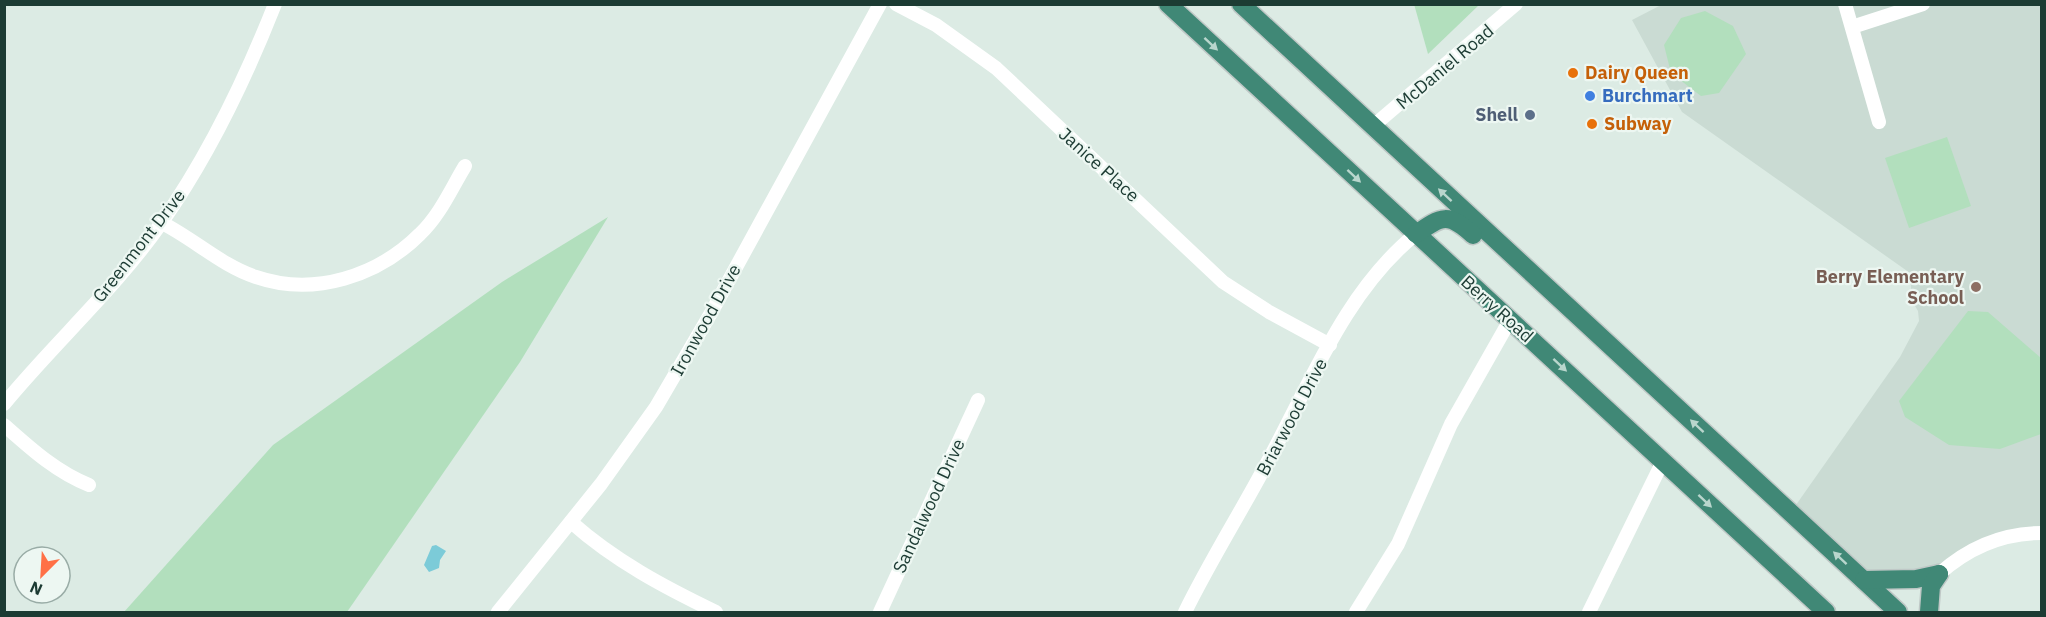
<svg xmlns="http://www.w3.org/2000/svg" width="2046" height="617" font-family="'IBM Plex Sans',sans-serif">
  <rect width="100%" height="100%" fill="#dcebe4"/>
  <!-- built -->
  <polygon fill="#cadbd3" points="1663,4 2041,5 2041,533 2002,539 1939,574 1864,580 1791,512 1900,357 1919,321 1918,311 1912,301 1910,273 1682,112 1632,20"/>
  <!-- green -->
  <g fill="#b2dfbd">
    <polygon points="1414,4 1479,4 1479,5 1428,54"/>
    <polygon points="1705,11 1733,26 1746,54 1719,93 1701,96 1671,73 1664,45 1681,18"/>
    <polygon points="1947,137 1971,206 1909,228 1885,158"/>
    <polygon points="608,217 520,362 347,612 124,612 273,445 502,282"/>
    <polygon points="1968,311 1988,312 2041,358 2041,434 2000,449 1949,445 1905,417 1899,401"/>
  </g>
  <!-- water -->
  <polygon fill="#7ccbd8" points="436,545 446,551 440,560 439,568 429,572 424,565 432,546"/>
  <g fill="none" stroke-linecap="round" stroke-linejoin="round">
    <defs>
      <g id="trunk">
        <polyline points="1168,4 1826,612"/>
        <polyline points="1241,4 1898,612"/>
        <path d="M1416 234C1442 216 1448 212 1473 235"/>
        <polyline points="1864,580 1916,579 1939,574"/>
        <polyline points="1929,612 1931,586 1939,574"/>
      </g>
    </defs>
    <!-- trunk casing -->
    <use href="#trunk" stroke="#bfc8c6" stroke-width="21"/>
    <!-- minor -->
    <g stroke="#fff" stroke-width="14">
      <polyline points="896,4 936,25 996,68 1223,282 1269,312 1330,345"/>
      <polyline points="1845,4 1879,122"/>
      <polyline points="1852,27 1923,4"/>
      <polyline points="1372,127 1516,4"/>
      <path d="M162 223C194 239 222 266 256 277 314 297 378 276 420 234 440 215 451 189 465 166"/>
      <path d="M4 404C55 342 116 288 162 222 209 155 245 80 275 4"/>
      <path d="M4 425C30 448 56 472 89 485"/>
      <path d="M571 522C615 561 664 587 716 612"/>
      <path d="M1939 574C1968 548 2002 533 2042 533"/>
      <polyline points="498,612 601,484 656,407 711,313 880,4"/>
      <polyline points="880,612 978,400"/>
      <path d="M1185 612C1210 561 1241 512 1268 461 1310 384 1346 290 1416 234"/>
      <polyline points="1356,612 1398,544 1451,424 1510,320"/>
      <polyline points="1589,612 1663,461"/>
    </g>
    <!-- trunk -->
    <use href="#trunk" stroke="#408876" stroke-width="18"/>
  </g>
  <!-- one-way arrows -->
  <defs><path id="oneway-solid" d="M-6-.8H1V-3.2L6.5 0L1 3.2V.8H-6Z" transform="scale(1.5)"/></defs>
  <g fill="#b9d6cd">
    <use href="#oneway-solid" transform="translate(1211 44) rotate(43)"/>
    <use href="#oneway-solid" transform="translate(1354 176) rotate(43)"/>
    <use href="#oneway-solid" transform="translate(1445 195) rotate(-137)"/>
    <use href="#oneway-solid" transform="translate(1560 365) rotate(43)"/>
    <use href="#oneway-solid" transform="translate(1697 426) rotate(-137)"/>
    <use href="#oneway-solid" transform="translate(1705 501) rotate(43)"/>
    <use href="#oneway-solid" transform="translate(1840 558) rotate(-137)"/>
  </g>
  <!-- markers -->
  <g fill="#e8710a" stroke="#edf7f2" stroke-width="2">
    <circle cx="1573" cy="73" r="6"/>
    <circle cx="1592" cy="124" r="6"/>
  </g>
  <circle fill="#3f7fe0" stroke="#edf7f2" stroke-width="2" cx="1590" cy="96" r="6"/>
  <circle fill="#5c6f8a" stroke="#edf7f2" stroke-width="2" cx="1530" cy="115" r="6"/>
  <circle fill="#8d6e63" stroke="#edf7f2" stroke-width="2" cx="1976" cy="287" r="6"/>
  <g text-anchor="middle" stroke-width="4.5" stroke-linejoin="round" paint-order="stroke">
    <!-- street labels -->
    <g font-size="18" fill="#1c3b33" stroke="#edf7f2">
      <text transform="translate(1445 67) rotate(-40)" y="6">McDaniel Road</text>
      <text transform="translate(1099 165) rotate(42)" y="6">Janice Place</text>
      <text transform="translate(139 246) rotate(-52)" y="6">Greenmont Drive</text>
      <text transform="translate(1497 309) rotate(42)" y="6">Berry Road</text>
      <text transform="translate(706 320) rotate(-61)" y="6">Ironwood Drive</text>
      <text transform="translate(1292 417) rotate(-62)" y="6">Briarwood Drive</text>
      <text transform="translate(929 506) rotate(-65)" y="6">Sandalwood Drive</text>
    </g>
    <!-- food labels -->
    <g font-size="18" font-weight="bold" fill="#c56008" stroke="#edf7f2" text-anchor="start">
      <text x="1585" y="79">Dairy Queen</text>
      <text x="1604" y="130">Subway</text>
    </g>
    <!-- shop labels -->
    <g font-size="18" font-weight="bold" fill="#366cbe" stroke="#edf7f2" text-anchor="start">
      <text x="1602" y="102">Burchmart</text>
    </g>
    <!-- service labels -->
    <g font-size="18" font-weight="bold" fill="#4e5e75" stroke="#edf7f2" text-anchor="end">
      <text x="1518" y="121">Shell</text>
    </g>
    <!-- education labels -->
    <g font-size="18" font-weight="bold" fill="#785e54" stroke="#edf7f2" text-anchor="end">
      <text x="1964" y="283">Berry Elementary<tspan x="1964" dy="21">School</tspan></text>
    </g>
  </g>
  <!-- border -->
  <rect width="2046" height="617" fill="none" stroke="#1c3b33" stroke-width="12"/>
  <!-- north arrow -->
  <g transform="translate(42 575) rotate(204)"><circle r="28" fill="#edf7f2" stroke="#99aca6" stroke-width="1.5"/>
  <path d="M0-4.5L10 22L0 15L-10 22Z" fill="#ff7046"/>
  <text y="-9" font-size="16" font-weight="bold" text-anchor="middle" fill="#1c3b33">N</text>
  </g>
</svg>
